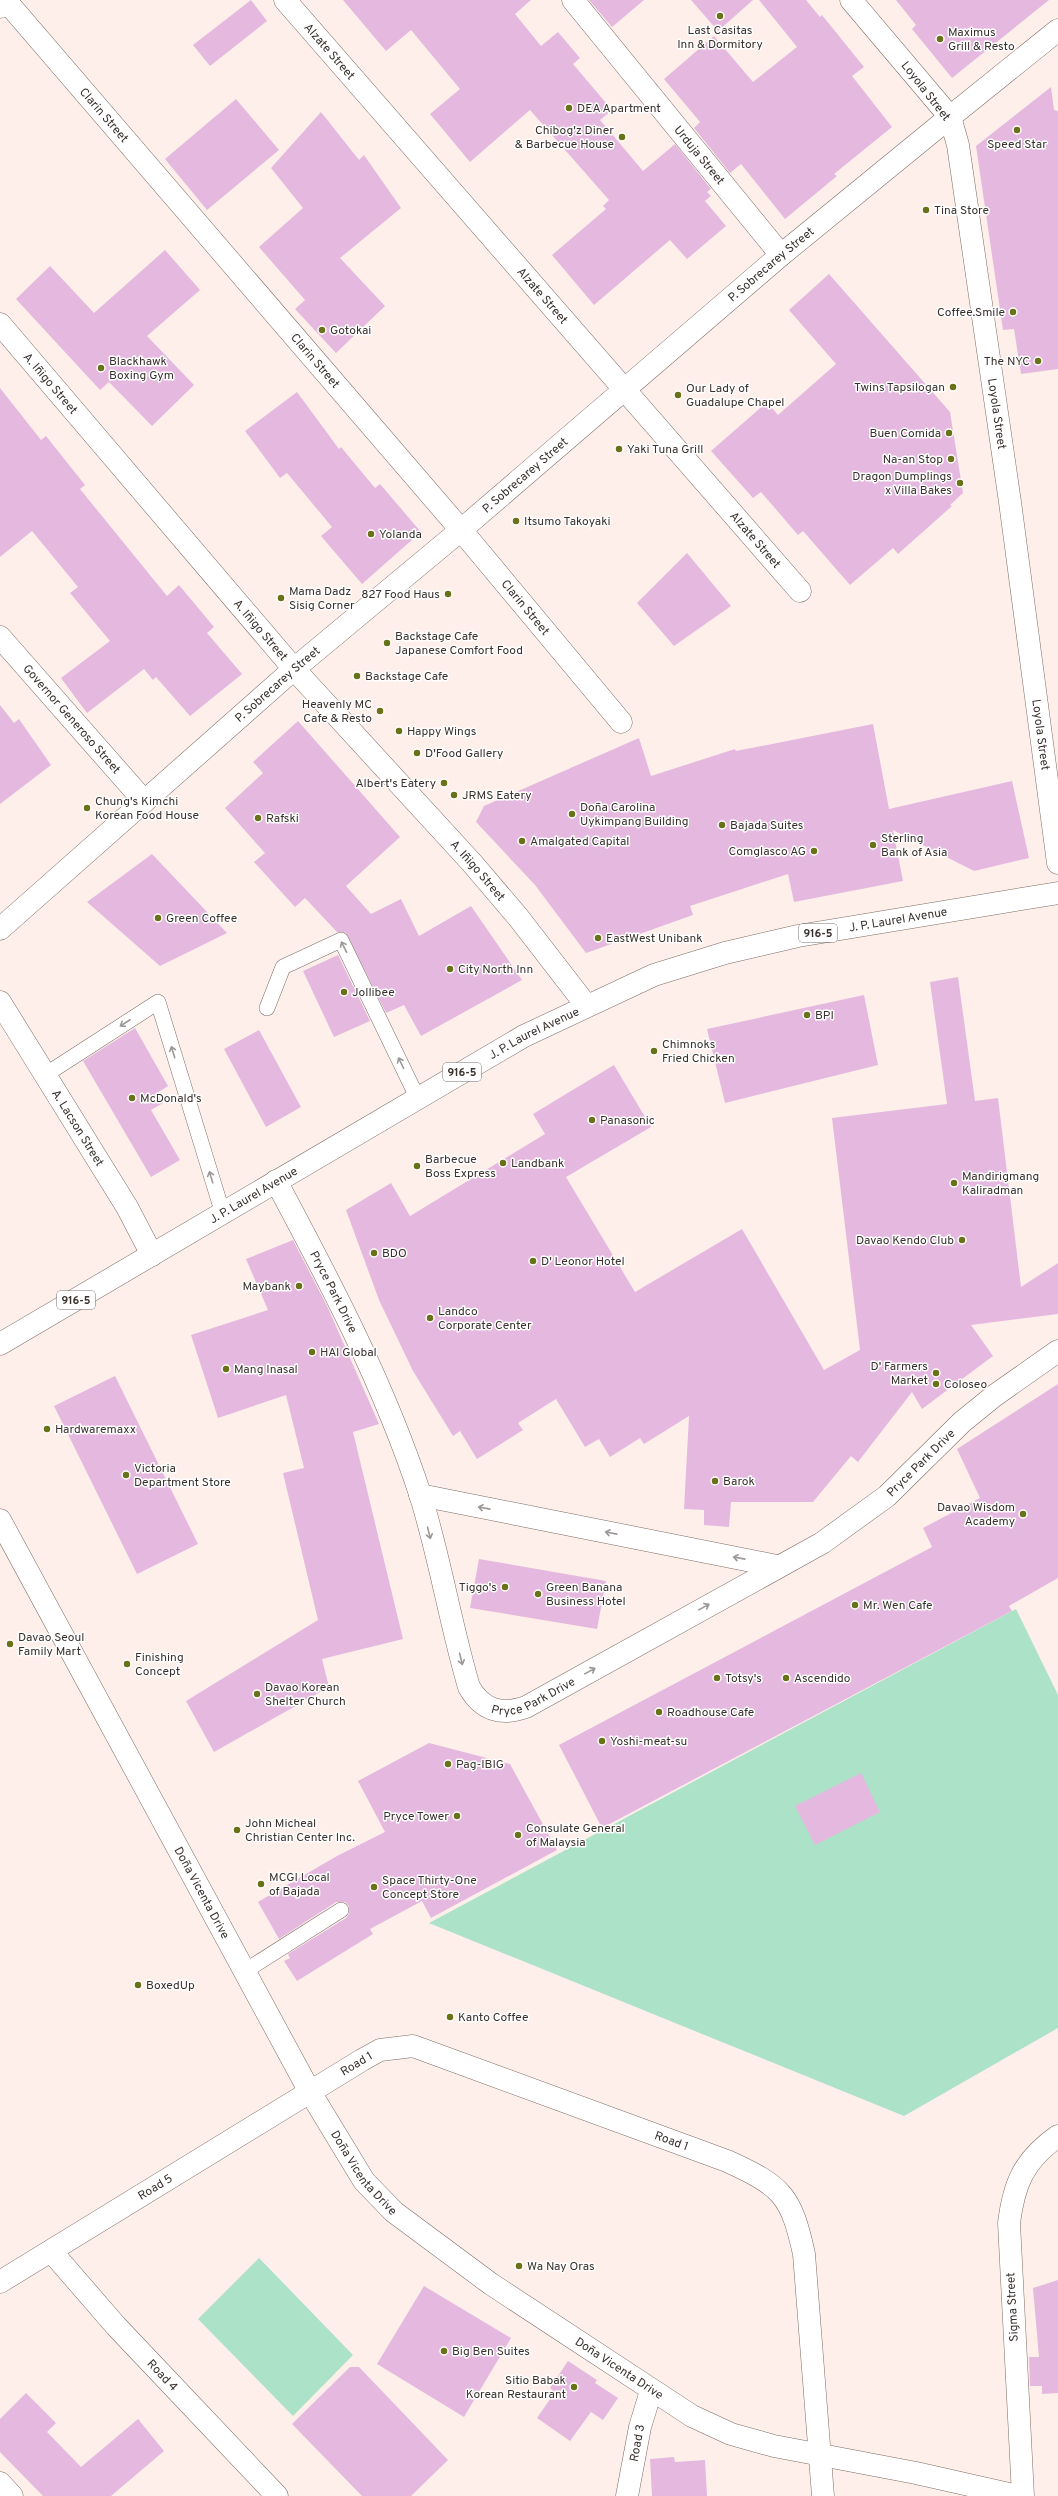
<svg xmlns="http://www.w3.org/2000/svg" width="1058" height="2496" font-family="Overpass,sans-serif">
  <rect width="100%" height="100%" fill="#feefea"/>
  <!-- green -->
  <g fill="#abe2c8">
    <polygon points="1016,1609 1058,1695 1058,2028 904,2116 429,1923"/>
    <polygon points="259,2258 353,2355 293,2416 198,2319"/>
  </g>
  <!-- building -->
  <g fill="#e5b9df">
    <polygon points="251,0 267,21 210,66 193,45"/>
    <polygon points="343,0 531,0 515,14 541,46 558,32 580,58 573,64 612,110 600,120 643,171 675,144 711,189 707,192 711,196 705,201 726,226 687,259 670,240 594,305 552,255 606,209 603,206 609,200 530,110 470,162 430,114 460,89 411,30 386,51"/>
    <polygon points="589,0 644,0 612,27"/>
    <polygon points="691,0 753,0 718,31"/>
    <polygon points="759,0 806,0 820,17 822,15 864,67 852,76 892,127 834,174 837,176 785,219 741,164 730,173 694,128 700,122 664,79 714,36 753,82 797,47"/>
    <polygon points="896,0 1049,0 952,78 912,29 916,25"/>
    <polygon points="1051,87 1054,110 1058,111 1058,369 1021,374 1014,329 1003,330 976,146"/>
    <polygon points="236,99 279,150 207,210 165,159"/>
    <polygon points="321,112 359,160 364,155 401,208 340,258 385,306 336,353 295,309 305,300 259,247 303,208 271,168"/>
    <polygon points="165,250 200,290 147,336 194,385 152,426 109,382 100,390 16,299 50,266 94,313"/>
    <polygon points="829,274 950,412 963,493 950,505 952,506 898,554 893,548 850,585 803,531 798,535 761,492 753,498 711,451 767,402 778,415 836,364 789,310"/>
    <polygon points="0,388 41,440 46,436 85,485 80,489 167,596 179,585 214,627 207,633 242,674 190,716 156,677 153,680 144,669 87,713 61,678 110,641 70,593 78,587 32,531 0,557"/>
    <polygon points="297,392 339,449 341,447 375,488 380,484 421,532 362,584 321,536 332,527 287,473 280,478 245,431"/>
    <polygon points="687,553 731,606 674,646 637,603"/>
    <polygon points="0,705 14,723 19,719 51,765 0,804"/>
    <polygon points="298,721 400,837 346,886 371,914 401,899 419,936 471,906 522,980 421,1036 404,1005 386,1013 346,933 337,932 305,898 295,907 254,862 265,853 225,808 263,773 253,762"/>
    <polygon points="873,724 889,809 1012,781 1029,858 974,871 893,830 903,881 794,902 788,874 690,906 693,915 586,953 535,885 476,822 484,806 639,738 651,776 735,749 736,751"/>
    <polygon points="152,854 227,933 160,966 87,902"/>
    <polygon points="338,955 370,1021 334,1037 303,971"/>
    <polygon points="958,977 975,1101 998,1098 1021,1287 1058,1263 1058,1314 971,1325 993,1356 922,1409 912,1392 858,1462 851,1456 813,1502 731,1502 729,1527 704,1525 704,1510 684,1509 689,1416 644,1444 640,1438 610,1457 599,1439 585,1447 556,1399 518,1423 523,1430 477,1459 460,1431 453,1436 413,1371 379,1300 346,1210 391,1183 410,1216 545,1134 533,1114 614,1065 651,1127 566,1177 635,1292 742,1229 824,1370 860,1350 832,1118 947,1104 930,982"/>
    <polygon points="864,995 878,1065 725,1103 707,1029"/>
    <polygon points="135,1028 168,1086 157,1093 163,1103 151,1110 180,1160 151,1177 83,1061"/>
    <polygon points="259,1030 301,1107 266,1127 224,1049"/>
    <polygon points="293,1240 328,1308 379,1424 353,1432 403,1639 322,1659 329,1687 214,1752 186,1701 318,1620 283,1473 304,1468 286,1395 218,1418 191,1335 268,1310 246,1259"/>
    <polygon points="115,1376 198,1544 137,1574 54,1406"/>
    <polygon points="1058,1384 1058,1578 1009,1606 1012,1611 602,1828 559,1745 932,1547 923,1528 980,1498 957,1449"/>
    <polygon points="479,1559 606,1581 597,1629 470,1608"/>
    <polygon points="429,1743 510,1764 557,1850 431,1918 422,1901 370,1929 373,1934 297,1981 284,1961 290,1958 288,1954 346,1918 349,1914 349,1906 345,1902 336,1902 279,1939 258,1902 337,1856 385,1832 358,1781"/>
    <polygon points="861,1773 880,1812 815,1845 795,1806"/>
    <polygon points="1058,2280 1058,2393 1042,2394 1042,2386 1030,2386 1029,2357 1039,2357 1033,2288"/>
    <polygon points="424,2286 511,2338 464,2417 377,2364"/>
    <polygon points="568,2361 597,2380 595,2383 618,2398 603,2420 591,2412 570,2441 537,2418 555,2392 550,2388"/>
    <polygon points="350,2367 359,2367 448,2460 411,2496 362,2496 292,2424"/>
    <polygon points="26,2393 56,2423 47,2432 81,2467 138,2419 164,2451 111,2496 43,2496 0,2452 0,2419"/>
    <polygon points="674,2457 675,2462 705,2460 707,2496 652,2496 650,2459"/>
  </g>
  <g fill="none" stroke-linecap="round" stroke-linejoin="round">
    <defs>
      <g id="lane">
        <polyline points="267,1008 283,967 341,940 418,1099"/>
        <polyline points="45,1075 158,1002 223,1214"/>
        <polyline points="245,1971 341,1910"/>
      </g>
      <g id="street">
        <path id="s1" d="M285 0 800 591"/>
        <path id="s2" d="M573 0 781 255"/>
        <path id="s3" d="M7 2 461 530 621 722"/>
        <path id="s4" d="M0 637 144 801"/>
        <path id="s5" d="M0 929 294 669 461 530 781 255 950 117"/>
        <path id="s6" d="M0 1002 127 1207 152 1255"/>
        <path id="s7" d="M276 1181C330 1282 384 1384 420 1494 440 1557 450 1623 469 1687 482 1710 501 1716 526 1707L822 1543 887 1496 962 1422 994 1396 1058 1351"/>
        <polyline points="420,1495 777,1566"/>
        <path id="s8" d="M0 1520 310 2092 364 2181 394 2212 491 2284 692 2416 731 2434 774 2446 916 2473 1018 2496"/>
        <path id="s9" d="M51 2251 116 2326 277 2496"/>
        <path id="s10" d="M0 2282 362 2060 380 2050 413 2046 727 2161C782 2186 791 2195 804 2254L823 2496"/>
        <polyline points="0,2483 12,2496"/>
        <path id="s11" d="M627 2496 640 2427 651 2391"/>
        <path d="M1023 2496 1009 2223C1014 2183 1024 2160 1058 2136"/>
      </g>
      <g id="secondary">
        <path id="s12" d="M851 0 950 117 958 145 1010 502 1058 863"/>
        <polyline points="0,7 9,0"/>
        <polyline points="950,117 1058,30"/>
        <path id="s13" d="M0 324 294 669 472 863 518 917 586 1005"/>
      </g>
      <g id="primary">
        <path id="s14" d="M0 1344 524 1036 654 975 725 953 798 936 1058 893"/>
      </g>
    </defs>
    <!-- lane casing -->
    <use href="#lane" stroke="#7c6c66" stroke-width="16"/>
    <!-- street casing -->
    <use href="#street" stroke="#7c6c66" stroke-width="23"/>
    <!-- secondary casing -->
    <use href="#secondary" stroke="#7c6c66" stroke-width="23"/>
    <!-- primary casing -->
    <use href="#primary" stroke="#7c6c66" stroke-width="23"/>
    <!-- lane -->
    <use href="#lane" stroke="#fff" stroke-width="15"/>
    <!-- street -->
    <use href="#street" stroke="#fff" stroke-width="22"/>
    <!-- secondary -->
    <use href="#secondary" stroke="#fff" stroke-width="22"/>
    <!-- primary -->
    <use href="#primary" stroke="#fff" stroke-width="22"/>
  </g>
  <!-- one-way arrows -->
  <defs><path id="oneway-shaft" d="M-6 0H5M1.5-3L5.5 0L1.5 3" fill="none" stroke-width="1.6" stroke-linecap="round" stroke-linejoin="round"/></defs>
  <g stroke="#9c9896">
    <use href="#oneway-shaft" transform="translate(344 947) rotate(-117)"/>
    <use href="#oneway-shaft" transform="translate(125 1023) rotate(147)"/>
    <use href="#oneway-shaft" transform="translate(173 1052) rotate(-107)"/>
    <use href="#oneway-shaft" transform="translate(401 1063) rotate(-116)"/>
    <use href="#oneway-shaft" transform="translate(211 1177) rotate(-107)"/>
    <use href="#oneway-shaft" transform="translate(484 1508) rotate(-169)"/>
    <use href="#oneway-shaft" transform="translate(429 1533) rotate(76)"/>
    <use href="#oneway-shaft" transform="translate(611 1533) rotate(-169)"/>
    <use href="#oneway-shaft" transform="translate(739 1558) rotate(-169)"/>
    <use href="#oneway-shaft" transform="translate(704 1607) rotate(-29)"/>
    <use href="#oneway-shaft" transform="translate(461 1659) rotate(76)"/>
    <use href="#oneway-shaft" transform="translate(590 1671) rotate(-29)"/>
  </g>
  <!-- markers -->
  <g fill="#697119" stroke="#fff" stroke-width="1.5">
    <circle cx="720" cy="16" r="4"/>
    <circle cx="940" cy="39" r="4"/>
    <circle cx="569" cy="108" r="4"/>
    <circle cx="1017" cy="130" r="4"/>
    <circle cx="622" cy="137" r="4"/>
    <circle cx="926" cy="210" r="4"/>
    <circle cx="1013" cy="312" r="4"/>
    <circle cx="322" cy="330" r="4"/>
    <circle cx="1038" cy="361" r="4"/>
    <circle cx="101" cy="368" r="4"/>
    <circle cx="953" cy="387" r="4"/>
    <circle cx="678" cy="395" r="4"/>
    <circle cx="949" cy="433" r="4"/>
    <circle cx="619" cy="449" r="4"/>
    <circle cx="951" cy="459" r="4"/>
    <circle cx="960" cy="483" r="4"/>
    <circle cx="516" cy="521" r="4"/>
    <circle cx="371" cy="534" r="4"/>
    <circle cx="448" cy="594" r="4"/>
    <circle cx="281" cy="598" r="4"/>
    <circle cx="387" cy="643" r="4"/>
    <circle cx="357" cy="676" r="4"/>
    <circle cx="380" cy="711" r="4"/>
    <circle cx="399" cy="731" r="4"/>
    <circle cx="417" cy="753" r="4"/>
    <circle cx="444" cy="783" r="4"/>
    <circle cx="454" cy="795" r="4"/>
    <circle cx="87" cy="808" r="4"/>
    <circle cx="572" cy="814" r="4"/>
    <circle cx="258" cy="818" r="4"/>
    <circle cx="722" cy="825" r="4"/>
    <circle cx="522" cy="841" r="4"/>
    <circle cx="873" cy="845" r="4"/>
    <circle cx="814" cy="851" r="4"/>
    <circle cx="158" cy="918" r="4"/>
    <circle cx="598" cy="938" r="4"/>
    <circle cx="450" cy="969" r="4"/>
    <circle cx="344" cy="992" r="4"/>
    <circle cx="807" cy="1015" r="4"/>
    <circle cx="654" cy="1051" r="4"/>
    <circle cx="132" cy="1098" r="4"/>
    <circle cx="592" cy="1120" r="4"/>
    <circle cx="503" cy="1163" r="4"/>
    <circle cx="417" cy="1166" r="4"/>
    <circle cx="954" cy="1183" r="4"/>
    <circle cx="962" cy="1240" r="4"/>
    <circle cx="374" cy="1253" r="4"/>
    <circle cx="533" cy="1261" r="4"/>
    <circle cx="299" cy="1286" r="4"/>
    <circle cx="430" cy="1318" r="4"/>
    <circle cx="312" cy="1352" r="4"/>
    <circle cx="226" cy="1369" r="4"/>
    <circle cx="936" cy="1373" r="4"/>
    <circle cx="936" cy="1384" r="4"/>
    <circle cx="47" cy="1429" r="4"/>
    <circle cx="126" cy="1475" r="4"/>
    <circle cx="715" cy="1481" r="4"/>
    <circle cx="1023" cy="1514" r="4"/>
    <circle cx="505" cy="1587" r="4"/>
    <circle cx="538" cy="1594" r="4"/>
    <circle cx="855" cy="1605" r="4"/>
    <circle cx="10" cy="1644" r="4"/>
    <circle cx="127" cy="1664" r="4"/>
    <circle cx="717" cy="1678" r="4"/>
    <circle cx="786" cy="1678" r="4"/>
    <circle cx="257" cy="1694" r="4"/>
    <circle cx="659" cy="1712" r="4"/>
    <circle cx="602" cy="1741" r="4"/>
    <circle cx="448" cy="1764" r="4"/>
    <circle cx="457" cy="1816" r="4"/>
    <circle cx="237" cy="1830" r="4"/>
    <circle cx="518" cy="1835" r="4"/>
    <circle cx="261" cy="1884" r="4"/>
    <circle cx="374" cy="1887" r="4"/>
    <circle cx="138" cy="1985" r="4"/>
    <circle cx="450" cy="2017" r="4"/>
    <circle cx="519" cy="2266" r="4"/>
    <circle cx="444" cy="2351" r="4"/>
    <circle cx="574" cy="2387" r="4"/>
  </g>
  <g text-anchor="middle" stroke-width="3" stroke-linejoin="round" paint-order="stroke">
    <!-- shield labels -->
    <g fill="#fff" stroke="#746f6d" stroke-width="1">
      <rect x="799" y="924" width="38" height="18" rx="3"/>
      <rect x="443" y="1063" width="38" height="18" rx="3"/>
      <rect x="57" y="1291" width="38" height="18" rx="3"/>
    </g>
    <g font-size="11" font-weight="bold" fill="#38312e">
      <text x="818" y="937">916-5</text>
      <text x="462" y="1076">916-5</text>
      <text x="76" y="1304">916-5</text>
    </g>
    <!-- poi labels -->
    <g font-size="12" fill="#38312e" stroke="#fff" text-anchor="start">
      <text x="720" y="34" text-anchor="middle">Last Casitas<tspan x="720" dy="14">Inn &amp; Dormitory</tspan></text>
      <text x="948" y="36">Maximus<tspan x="948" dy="14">Grill &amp; Resto</tspan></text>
      <text x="577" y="112">DEA Apartment</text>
      <text x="614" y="134" text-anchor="end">Chibog'z Diner<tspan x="614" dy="14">&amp; Barbecue House</tspan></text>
      <text x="1017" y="148" text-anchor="middle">Speed Star</text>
      <text x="934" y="214">Tina Store</text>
      <text x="1005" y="316" text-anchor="end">Coffee.Smile</text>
      <text x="330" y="334">Gotokai</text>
      <text x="109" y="365">Blackhawk<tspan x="109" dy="14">Boxing Gym</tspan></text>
      <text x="1030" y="365" text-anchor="end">The NYC</text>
      <text x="945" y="391" text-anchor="end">Twins Tapsilogan</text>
      <text x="686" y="392">Our Lady of<tspan x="686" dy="14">Guadalupe Chapel</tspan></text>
      <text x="941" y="437" text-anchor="end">Buen Comida</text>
      <text x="627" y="453">Yaki Tuna Grill</text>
      <text x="943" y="463" text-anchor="end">Na-an Stop</text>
      <text x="952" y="480" text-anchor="end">Dragon Dumplings<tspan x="952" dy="14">x Villa Bakes</tspan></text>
      <text x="524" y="525">Itsumo Takoyaki</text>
      <text x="379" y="538">Yolanda</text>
      <text x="289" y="595">Mama Dadz<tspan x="289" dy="14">Sisig Corner</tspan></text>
      <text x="440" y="598" text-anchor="end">827 Food Haus</text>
      <text x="395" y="640">Backstage Cafe<tspan x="395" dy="14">Japanese Comfort Food</tspan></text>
      <text x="365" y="680">Backstage Cafe</text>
      <text x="372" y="708" text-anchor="end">Heavenly MC<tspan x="372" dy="14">Cafe &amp; Resto</tspan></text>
      <text x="407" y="735">Happy Wings</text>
      <text x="425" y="757">D'Food Gallery</text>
      <text x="436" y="787" text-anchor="end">Albert's Eatery</text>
      <text x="462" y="799">JRMS Eatery</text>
      <text x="95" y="805">Chung's Kimchi<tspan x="95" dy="14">Korean Food House</tspan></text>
      <text x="580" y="811">Doña Carolina<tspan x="580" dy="14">Uykimpang Building</tspan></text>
      <text x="266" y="822">Rafski</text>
      <text x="730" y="829">Bajada Suites</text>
      <text x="881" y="842">Sterling<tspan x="881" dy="14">Bank of Asia</tspan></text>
      <text x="530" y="845">Amalgated Capital</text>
      <text x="806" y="855" text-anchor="end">Comglasco AG</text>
      <text x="166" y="922">Green Coffee</text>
      <text x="606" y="942">EastWest Unibank</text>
      <text x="458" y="973">City North Inn</text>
      <text x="352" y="996">Jollibee</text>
      <text x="815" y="1019">BPI</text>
      <text x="662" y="1048">Chimnoks<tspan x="662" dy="14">Fried Chicken</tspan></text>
      <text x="140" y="1102">McDonald's</text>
      <text x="600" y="1124">Panasonic</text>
      <text x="425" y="1163">Barbecue<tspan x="425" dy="14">Boss Express</tspan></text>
      <text x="511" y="1167">Landbank</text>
      <text x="962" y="1180">Mandirigmang<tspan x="962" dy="14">Kaliradman</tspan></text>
      <text x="954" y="1244" text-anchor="end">Davao Kendo Club</text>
      <text x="382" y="1257">BDO</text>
      <text x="541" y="1265">D' Leonor Hotel</text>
      <text x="291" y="1290" text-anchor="end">Maybank</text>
      <text x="438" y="1315">Landco<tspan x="438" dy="14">Corporate Center</tspan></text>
      <text x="320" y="1356">HAI Global</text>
      <text x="928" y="1370" text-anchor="end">D' Farmers<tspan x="928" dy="14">Market</tspan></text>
      <text x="234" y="1373">Mang Inasal</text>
      <text x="944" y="1388">Coloseo</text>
      <text x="55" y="1433">Hardwaremaxx</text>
      <text x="134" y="1472">Victoria<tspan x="134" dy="14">Department Store</tspan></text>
      <text x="723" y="1485">Barok</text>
      <text x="1015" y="1511" text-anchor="end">Davao Wisdom<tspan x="1015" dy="14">Academy</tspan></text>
      <text x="497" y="1591" text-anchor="end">Tiggo's</text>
      <text x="546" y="1591">Green Banana<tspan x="546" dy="14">Business Hotel</tspan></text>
      <text x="863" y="1609">Mr. Wen Cafe</text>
      <text x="18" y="1641">Davao Seoul<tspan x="18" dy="14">Family Mart</tspan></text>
      <text x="135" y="1661">Finishing<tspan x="135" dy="14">Concept</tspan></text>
      <text x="725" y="1682">Totsy's</text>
      <text x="794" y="1682">Ascendido</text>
      <text x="265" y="1691">Davao Korean<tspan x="265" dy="14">Shelter Church</tspan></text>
      <text x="667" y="1716">Roadhouse Cafe</text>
      <text x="610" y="1745">Yoshi-meat-su</text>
      <text x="456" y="1768">Pag-IBIG</text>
      <text x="449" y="1820" text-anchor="end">Pryce Tower</text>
      <text x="245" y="1827">John Micheal<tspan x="245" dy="14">Christian Center Inc.</tspan></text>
      <text x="526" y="1832">Consulate General<tspan x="526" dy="14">of Malaysia</tspan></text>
      <text x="269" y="1881">MCGI Local<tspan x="269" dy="14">of Bajada</tspan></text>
      <text x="382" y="1884">Space Thirty-One<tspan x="382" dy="14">Concept Store</tspan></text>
      <text x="146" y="1989">BoxedUp</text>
      <text x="458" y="2021">Kanto Coffee</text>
      <text x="527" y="2270">Wa Nay Oras</text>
      <text x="452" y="2355">Big Ben Suites</text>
      <text x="566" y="2384" text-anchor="end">Sitio Babak<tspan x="566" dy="14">Korean Restaurant</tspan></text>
    </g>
    <!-- street labels -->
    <g font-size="12" fill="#38312e" stroke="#fff">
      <text dy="4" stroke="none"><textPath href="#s1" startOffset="68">Alzate Street</textPath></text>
      <text transform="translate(926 91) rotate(52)" y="4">Loyola Street</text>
      <text dy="4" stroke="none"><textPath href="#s3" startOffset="149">Clarin Street</textPath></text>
      <text dy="4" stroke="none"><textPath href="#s2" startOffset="200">Urduja Street</textPath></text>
      <text dy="4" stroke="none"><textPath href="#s5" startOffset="1018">P. Sobrecarey Street</textPath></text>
      <text dy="4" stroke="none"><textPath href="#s1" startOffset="392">Alzate Street</textPath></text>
      <text dy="4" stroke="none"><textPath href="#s3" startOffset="473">Clarin Street</textPath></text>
      <text dy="4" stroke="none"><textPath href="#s13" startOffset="78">A. Iñigo Street</textPath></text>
      <text dy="4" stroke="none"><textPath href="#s12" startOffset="454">Loyola Street</textPath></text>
      <text dy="4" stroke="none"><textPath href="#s5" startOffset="694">P. Sobrecarey Street</textPath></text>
      <text dy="4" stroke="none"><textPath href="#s1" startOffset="716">Alzate Street</textPath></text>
      <text dy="4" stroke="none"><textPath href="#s3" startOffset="797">Clarin Street</textPath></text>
      <text dy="4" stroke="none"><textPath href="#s13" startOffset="402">A. Iñigo Street</textPath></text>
      <text dy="4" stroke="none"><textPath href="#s5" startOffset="370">P. Sobrecarey Street</textPath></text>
      <text dy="4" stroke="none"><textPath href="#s4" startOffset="109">Governor Generoso Street</textPath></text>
      <text dy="4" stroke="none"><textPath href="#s12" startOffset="778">Loyola Street</textPath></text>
      <text dy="4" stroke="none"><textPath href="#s13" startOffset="726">A. Iñigo Street</textPath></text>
      <text dy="4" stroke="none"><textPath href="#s14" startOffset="1002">J. P. Laurel Avenue</textPath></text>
      <text dy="4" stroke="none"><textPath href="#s14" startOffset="618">J. P. Laurel Avenue</textPath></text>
      <text dy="4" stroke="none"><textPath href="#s6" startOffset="148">A. Lacson Street</textPath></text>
      <text dy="4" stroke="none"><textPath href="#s14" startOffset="294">J. P. Laurel Avenue</textPath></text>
      <text dy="4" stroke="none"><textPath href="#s7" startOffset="125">Pryce Park Drive</textPath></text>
      <text dy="4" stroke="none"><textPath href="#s7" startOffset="1077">Pryce Park Drive</textPath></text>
      <text dy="4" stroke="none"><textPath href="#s7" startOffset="621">Pryce Park Drive</textPath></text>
      <text dy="4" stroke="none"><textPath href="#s8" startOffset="424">Doña Vicenta Drive</textPath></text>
      <text dy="4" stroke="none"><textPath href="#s10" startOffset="418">Road 1</textPath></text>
      <text dy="4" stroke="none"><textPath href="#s10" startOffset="754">Road 1</textPath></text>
      <text dy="4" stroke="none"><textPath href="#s8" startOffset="748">Doña Vicenta Drive</textPath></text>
      <text dy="4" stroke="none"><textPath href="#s10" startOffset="182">Road 5</textPath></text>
      <text transform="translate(1012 2307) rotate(-93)" y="4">Sigma Street</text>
      <text dy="4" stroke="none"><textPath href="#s8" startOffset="1072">Doña Vicenta Drive</textPath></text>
      <text dy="4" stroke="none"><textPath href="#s9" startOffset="167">Road 4</textPath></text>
      <text dy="4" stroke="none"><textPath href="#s11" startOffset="54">Road 3</textPath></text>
    </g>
  </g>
</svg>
